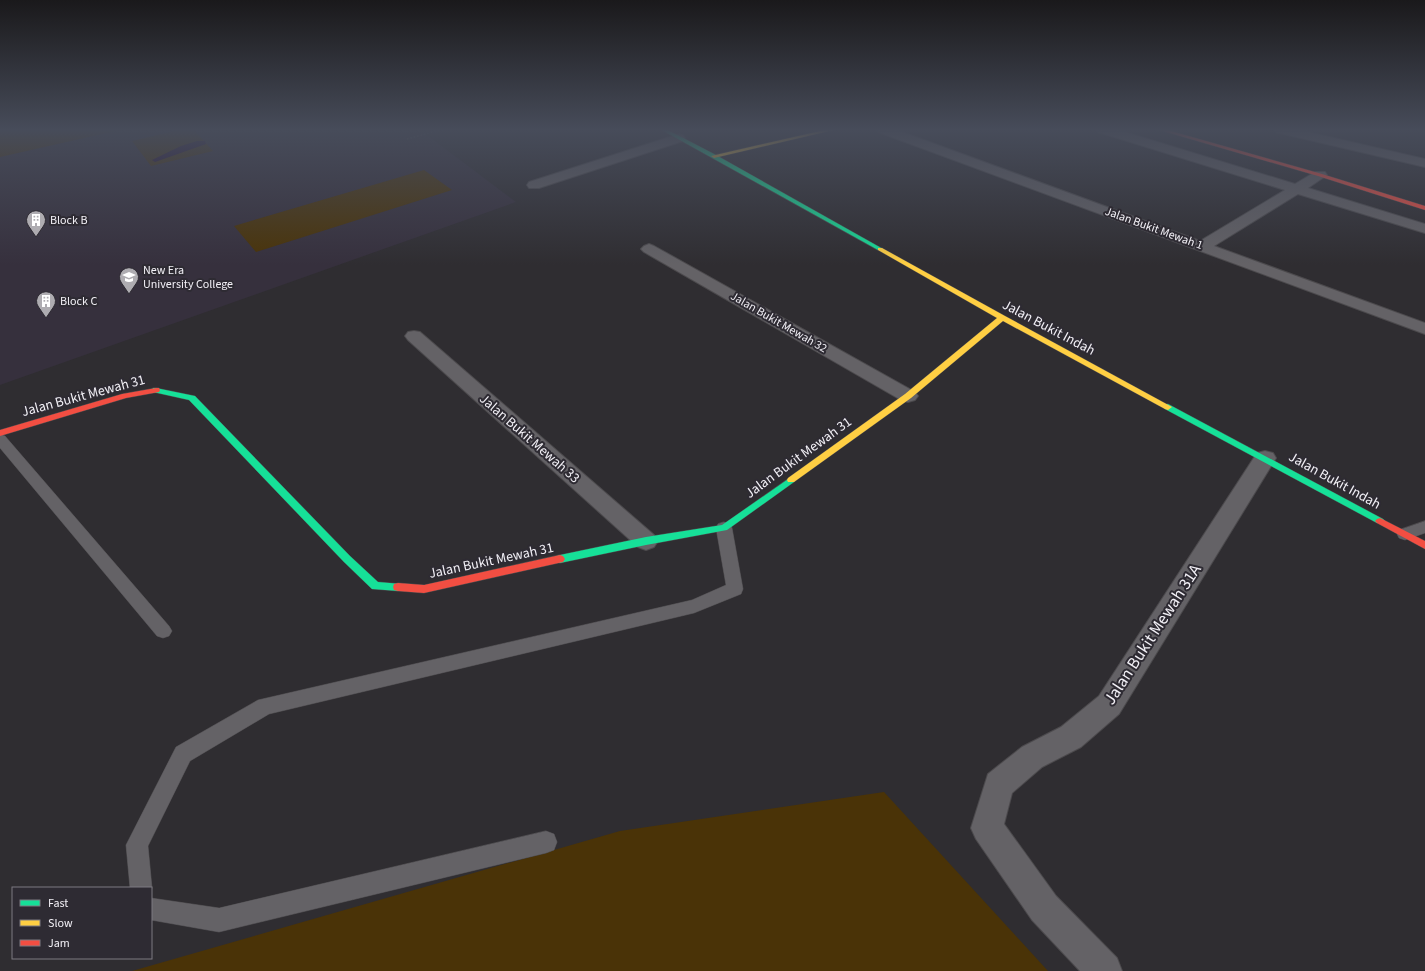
<svg xmlns="http://www.w3.org/2000/svg" width="1425" height="971" font-family="'Source Sans 3',sans-serif">
  <rect width="100%" height="100%" fill="#2f2d31"/>
  <!-- built -->
  <polygon fill="#36303d" points="0,129 419,129 516,202 0,385"/>
  <!-- green -->
  <g fill="#4a3307">
    <polygon points="0,129 124,129 0,157"/>
    <polygon points="183,129 193,129 213,151 151,166 132,141"/>
    <polygon points="424,170 452,190 256,252 234,226"/>
    <polygon points="884,792 1048,971 132,971 620,831"/>
  </g>
  <!-- water -->
  <polygon fill="#200637" points="197,141 205,141 206,144 155,162 152,160 181,146"/>
  <g fill="none" stroke-linecap="round" stroke-linejoin="round">
    <defs>
      <g id="lane">
        <polygon points="0,434 5,436 169,626 172,631 169,636 163,638 157,636 0,448"/>
        <polygon points="1425,521 1425,533 1405,540 1399,538 1397,534 1399,530"/>
        <polygon points="724,522 730,524 732,528 743,589 741,594 694,613 269,714 190,761 148,846 152,888 151,891 151,888 130,888 126,845 176,747 258,700 692,600 726,585 716,528 718,524"/>
        <polygon points="546,831 554,834 557,842 554,850 546,853 219,932 151,920 151,898 219,908"/>
      </g>
      <g id="street">
        <polygon points="876,129 894,129 1200,241 1285,190 1098,132 1096,129 1115,129 1295,184 1315,172 1325,172 1327,175 1308,188 1425,224 1425,233 1298,194 1214,246 1425,323 1425,334 878,132"/>
        <polygon points="1273,129 1295,129 1425,159 1425,167 1275,132"/>
        <polygon points="679,134 683,135 685,138 683,141 539,188 529,188 527,185 529,182"/>
        <polygon points="649,244 654,246 915,392 918,396 915,400 908,402 901,400 644,252 641,249 644,246"/>
        <polygon points="414,331 420,332 654,535 658,541 654,547 646,550 638,547 408,340 405,336 408,332"/>
        <polygon points="1265,451 1273,453 1276,458 1119,714 1081,747 1042,767 1012,793 1004,824 1056,896 1117,958 1122,971 1080,971 1032,920 976,839 971,828 988,774 1022,747 1061,727 1099,696 1257,453"/>
      </g>
      <g id="fast">
        <polygon points="660,129 666,129 716,155 883,249 878,250"/>
        <polygon points="153,388 156,388 195,396 350,556 378,582 402,584 403,587 402,590 398,591 372,589 344,562 189,400 153,392 152,390"/>
        <polygon points="1168,404 1383,519 1385,521 1383,523 1377,523 1165,409 1164,407 1165,405"/>
        <polygon points="791,477 795,480 794,482 727,530 646,545 560,563 557,562 555,559 557,556 560,555 646,537 722,525"/>
      </g>
      <g id="slow">
        <polygon points="829,129 838,129 714,158 711,156"/>
        <polygon points="878,248 882,248 1005,316 1172,407 1168,410 1165,409 1003,321 911,398 794,482 788,482 787,480 788,478 905,394 997,318 878,250"/>
      </g>
      <g id="jam">
        <polygon points="1156,129 1164,129 1322,174 1425,206 1425,210 1318,176"/>
        <polygon points="156,388 159,388 160,390 159,392 126,398 0,436 0,430 122,394"/>
        <polygon points="1380,518 1425,541 1425,549 1377,523 1375,521 1377,519"/>
        <polygon points="560,555 563,556 565,559 563,562 424,593 398,591 394,590 393,587 394,584 398,583 424,585"/>
      </g>
    </defs>
    <!-- lane casing -->
    <use href="#lane" stroke="#4c4a4d" stroke-width="1"/>
    <!-- street casing -->
    <use href="#street" stroke="#4c4a4d" stroke-width="2"/>
    <!-- fast casing -->
    <use href="#fast" stroke="#4c4a4d" stroke-width="1"/>
    <!-- slow casing -->
    <use href="#slow" stroke="#4c4a4d" stroke-width="1"/>
    <!-- jam casing -->
    <use href="#jam" stroke="#4c4a4d" stroke-width="1"/>
    <!-- path -->
    <polyline stroke="#5f5d61" stroke-width="1.5" stroke-dasharray="1.5 2" stroke-linecap="butt" points="407,139 444,129"/>
    <!-- lane -->
    <use href="#lane" fill="#646266" fill-rule="evenodd"/>
    <!-- street -->
    <use href="#street" fill="#646266" fill-rule="evenodd"/>
    <!-- fast -->
    <use href="#fast" fill="#16e098" fill-rule="evenodd"/>
    <!-- slow -->
    <use href="#slow" fill="#ffcf43" fill-rule="evenodd"/>
    <!-- jam -->
    <use href="#jam" fill="#f24e42" fill-rule="evenodd"/>
  </g>
  <!-- sky -->
  <linearGradient id="sky" x2="0" y2="1"><stop stop-color="#1a191b"/><stop offset="0.49" stop-color="#474c5a"/><stop offset="1" stop-color="#474c5a" stop-opacity="0"/></linearGradient>
  <rect width="1425" height="265" fill="url(#sky)"/>
  <!-- icons -->
  <defs>
    <symbol id="building-pin" viewBox="-11 -11 22 30"><path d="M0 17L-7.5 6A9.5 9.5 0 1 1 7.5 6Z" fill="#aeacb1" stroke="#2e2b33"/><path d="M-4-6H4V6H1V3H-1V6H-4ZM-2.5-4.3h1.7v1.8h-1.7ZM.8-4.3h1.7v1.8H.8ZM-2.5-1h1.7V.8h-1.7ZM.8-1h1.7V.8H.8Z" fill="#fff"/></symbol>
    <symbol id="university-pin" viewBox="-11 -11 22 30"><path d="M0 17L-7.5 6A9.5 9.5 0 1 1 7.5 6Z" fill="#aeacb1" stroke="#2e2b33"/><path d="M0-5L7-2L0 1L-7-2ZM-4 1L0 2.5L4 1V4Q0 6-4 4Z" fill="#fff"/></symbol>
  </defs>
  <g fill-rule="evenodd">
    <use href="#building-pin" x="25" y="209" width="22" height="30"/>
    <use href="#university-pin" x="118" y="266" width="22" height="30"/>
    <use href="#building-pin" x="35" y="290" width="22" height="30"/>
  </g>
  <g text-anchor="middle" stroke-width="4" stroke-linejoin="round" paint-order="stroke">
    <!-- far-poi labels -->
    <g font-size="12" fill="#f2f0f6" stroke="#2e2b33" text-anchor="start">
      <text x="50" y="224">Block B</text>
      <text x="143" y="274">New Era<tspan x="143" dy="14">University College</tspan></text>
      <text x="60" y="305">Block C</text>
    </g>
    <!-- far-street labels -->
    <g font-size="12" fill="#f2f0f6" stroke="#2e2b33">
      <text transform="translate(1154 228) rotate(20)" y="4">Jalan Bukit Mewah 1</text>
      <text transform="translate(779 322) rotate(30)" y="4">Jalan Bukit Mewah 32</text>
    </g>
    <!-- street labels -->
    <g font-size="14" fill="#f2f0f6" stroke="#2e2b33">
      <text transform="translate(1049 327) rotate(28)" y="5">Jalan Bukit Indah</text>
      <text transform="translate(83 395) rotate(-15)" y="5">Jalan Bukit Mewah 31</text>
      <text transform="translate(530 438) rotate(41)" y="5">Jalan Bukit Mewah 33</text>
      <text transform="translate(798 457) rotate(-36)" y="5">Jalan Bukit Mewah 31</text>
      <text transform="translate(1335 480) rotate(29)" y="5">Jalan Bukit Indah</text>
      <text transform="translate(491 560) rotate(-12)" y="5">Jalan Bukit Mewah 31</text>
    </g>
    <!-- near-street labels -->
    <g font-size="17" fill="#f2f0f6" stroke="#2e2b33">
      <text transform="translate(1152 634) rotate(-57)" y="6">Jalan Bukit Mewah 31A</text>
    </g>
  </g>
  <!-- legend -->
  <rect x="12" y="887" width="140" height="72" fill="#2e2b33" stroke="#7c7a81"/>
  <rect x="20" y="900" width="20" height="6" fill="#16e098" stroke="#7c7a81"/>
  <text x="48" y="907" font-size="12" fill="#f2f0f6">Fast</text>
  <rect x="20" y="920" width="20" height="6" fill="#ffcf43" stroke="#7c7a81"/>
  <text x="48" y="927" font-size="12" fill="#f2f0f6">Slow</text>
  <rect x="20" y="940" width="20" height="6" fill="#f24e42" stroke="#7c7a81"/>
  <text x="48" y="947" font-size="12" fill="#f2f0f6">Jam</text>
</svg>
